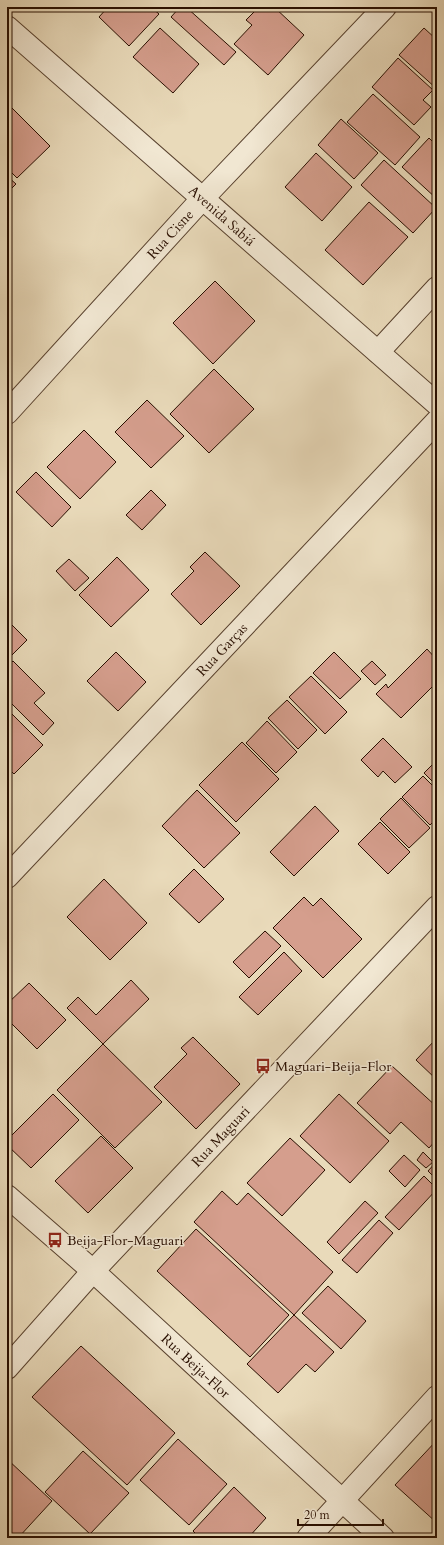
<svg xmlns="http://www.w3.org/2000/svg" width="444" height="1545" font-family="Cardo,serif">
  <rect width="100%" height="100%" fill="#e9daba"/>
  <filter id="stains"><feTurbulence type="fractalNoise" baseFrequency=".005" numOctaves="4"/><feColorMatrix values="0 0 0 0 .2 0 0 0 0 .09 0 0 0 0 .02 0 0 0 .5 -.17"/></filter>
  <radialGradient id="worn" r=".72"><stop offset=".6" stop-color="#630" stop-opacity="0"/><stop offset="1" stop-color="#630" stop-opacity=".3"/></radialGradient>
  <!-- building -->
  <g fill="#d59e8d" stroke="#280e00">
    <polygon points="108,7 151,7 159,14 129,46 99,17"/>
    <polygon points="180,7 186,7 236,52 224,65 171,17"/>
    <polygon points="259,7 274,7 304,35 268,75 234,44 252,25 246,20"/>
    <polygon points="160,28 199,64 173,93 133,57"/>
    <polygon points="424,28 437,40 437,89 399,55"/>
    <polygon points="398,58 433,90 423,100 431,107 414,125 372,87"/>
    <polygon points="373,94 420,137 395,165 347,122"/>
    <polygon points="7,103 50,146 17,178 7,168"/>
    <polygon points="341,119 378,153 354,179 318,145"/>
    <polygon points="429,138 437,146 437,199 402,167"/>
    <polygon points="316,153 352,187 322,221 285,187"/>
    <polygon points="384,160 436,208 413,233 361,185"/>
    <polygon points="7,176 16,184 7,193"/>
    <polygon points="369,202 408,237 363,285 325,250"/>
    <polygon points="215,281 255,321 213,364 173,323"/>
    <polygon points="214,369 254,409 209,453 170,414"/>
    <polygon points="147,400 184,436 151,468 115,432"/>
    <polygon points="84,430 116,462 80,499 47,467"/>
    <polygon points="36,472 71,507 52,527 16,492"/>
    <polygon points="151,490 166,505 142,530 126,515"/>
    <polygon points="205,552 240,586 201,625 171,594 194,571 190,567"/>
    <polygon points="117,557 149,590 111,627 79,595"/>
    <polygon points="69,559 89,578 75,591 56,571"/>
    <polygon points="7,620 27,640 7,660"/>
    <polygon points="427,649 437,660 437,682 401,718 376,694 386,684 388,688"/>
    <polygon points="116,652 146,682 118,711 87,681"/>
    <polygon points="334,652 361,679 340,699 313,673"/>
    <polygon points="13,661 45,693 34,703 54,723 43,735 7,699 7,666"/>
    <polygon points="372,661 386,675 375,685 361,671"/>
    <polygon points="311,676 347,712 325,734 289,697"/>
    <polygon points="287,700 317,730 298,749 268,718"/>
    <polygon points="9,711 43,745 14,774 7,767 7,713"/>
    <polygon points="267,721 297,752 276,773 246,743"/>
    <polygon points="383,738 412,767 395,783 383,771 378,777 361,760"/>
    <polygon points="242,742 279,779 236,822 199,785"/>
    <polygon points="437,760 437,786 424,773"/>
    <polygon points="423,776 437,790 437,818 430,825 402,797"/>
    <polygon points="197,790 240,833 204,868 162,826"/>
    <polygon points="401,798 430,828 409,848 380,819"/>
    <polygon points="315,806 339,831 294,876 270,852"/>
    <polygon points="380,822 410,852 388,874 358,844"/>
    <polygon points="194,869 224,899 199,923 169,894"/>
    <polygon points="104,879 147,923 110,960 67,917"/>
    <polygon points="304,897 313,906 321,898 362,939 323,978 273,928"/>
    <polygon points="265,931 281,946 249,978 233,962"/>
    <polygon points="284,952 302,971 258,1015 239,997"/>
    <polygon points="131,980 149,999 103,1044 67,1008 78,997 96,1015"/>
    <polygon points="29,983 66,1020 37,1049 7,1019 7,1004"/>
    <polygon points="193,1037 240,1084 196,1129 154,1087 187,1054 181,1048"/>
    <polygon points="437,1038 437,1080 416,1060"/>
    <polygon points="103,1044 162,1102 115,1148 57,1090"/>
    <polygon points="392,1066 437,1107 437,1139 429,1148 401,1122 390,1134 357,1103"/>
    <polygon points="53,1094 79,1120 31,1168 7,1145 7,1140"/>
    <polygon points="339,1094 389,1141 350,1183 300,1136"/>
    <polygon points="101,1136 133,1168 88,1213 55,1181"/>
    <polygon points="290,1138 325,1170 282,1216 247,1183"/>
    <polygon points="423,1152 433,1162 426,1168 417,1160"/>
    <polygon points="404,1155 420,1170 405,1187 389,1171"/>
    <polygon points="437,1161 437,1180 428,1171"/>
    <polygon points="424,1176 437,1189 399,1230 385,1217"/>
    <polygon points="222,1191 237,1205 248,1193 333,1272 294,1315 194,1222"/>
    <polygon points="365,1201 378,1213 339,1254 327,1242"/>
    <polygon points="379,1220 393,1233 357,1273 342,1260"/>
    <polygon points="196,1229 289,1315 250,1357 157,1271"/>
    <polygon points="328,1286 366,1321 341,1349 302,1313"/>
    <polygon points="294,1315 334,1352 315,1372 306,1364 278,1393 247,1364"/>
    <polygon points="81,1346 175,1433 127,1485 32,1397"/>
    <polygon points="178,1439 227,1484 189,1525 140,1480"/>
    <polygon points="437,1440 437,1523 395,1485"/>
    <polygon points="83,1451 129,1493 90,1534 45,1492"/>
    <polygon points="7,1459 52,1501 18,1538 7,1538"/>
    <polygon points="234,1487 266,1518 248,1538 200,1538 193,1531"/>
  </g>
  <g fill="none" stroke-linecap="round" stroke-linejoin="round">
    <defs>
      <g id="minor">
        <path id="s1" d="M7 27 437 404"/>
        <polyline points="378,352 437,288"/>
        <path id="s2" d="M7 413 203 198 385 7"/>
        <path id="s3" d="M7 877 437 421"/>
        <path id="s4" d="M7 1196 93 1271 383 1538"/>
        <path id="s5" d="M7 1368 93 1271 437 907"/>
        <polyline points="308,1538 437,1397"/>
      </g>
    </defs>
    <!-- minor casing -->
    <use href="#minor" stroke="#58412e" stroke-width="24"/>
    <!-- minor -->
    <use href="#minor" stroke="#f1e7d2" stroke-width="22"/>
  </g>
  <!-- icons -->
  <defs>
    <symbol id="bus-bare" viewBox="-9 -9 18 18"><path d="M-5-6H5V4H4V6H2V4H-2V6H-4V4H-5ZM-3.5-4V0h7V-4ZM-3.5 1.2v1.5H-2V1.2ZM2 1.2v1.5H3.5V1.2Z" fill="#8f2418" stroke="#f1e7d2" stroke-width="2.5" paint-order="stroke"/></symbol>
  </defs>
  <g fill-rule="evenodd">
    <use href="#bus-bare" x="252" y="1055" width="22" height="22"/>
    <use href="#bus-bare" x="44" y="1229" width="22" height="22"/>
  </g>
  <g text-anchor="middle" stroke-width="3" stroke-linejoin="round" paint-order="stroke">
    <!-- street labels -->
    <g font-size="14" fill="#280e00" stroke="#f1e7d2">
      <text dy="5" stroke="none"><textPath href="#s1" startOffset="286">Avenida Sabiá</textPath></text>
      <text dy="5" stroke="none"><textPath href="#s2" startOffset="242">Rua Cisne</textPath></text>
      <text dy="5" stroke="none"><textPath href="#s3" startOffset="313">Rua Garças</textPath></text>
      <text dy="5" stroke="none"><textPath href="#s5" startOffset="315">Rua Maguari</textPath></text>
      <text dy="5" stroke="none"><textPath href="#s4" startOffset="254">Rua Beija-Flor</textPath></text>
    </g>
    <!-- poi labels -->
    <g font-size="14" fill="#280e00" stroke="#f1e7d2" text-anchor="start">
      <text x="275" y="1071">Maguari-Beija-Flor</text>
      <text x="67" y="1245">Beija-Flor-Maguari</text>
    </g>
  </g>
  <!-- margin -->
  <rect width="444" height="1545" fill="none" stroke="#e9daba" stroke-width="24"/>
  <rect x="8" y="8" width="428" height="1529" fill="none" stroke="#280e00" stroke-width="2"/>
  <rect x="12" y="12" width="420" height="1521" fill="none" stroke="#280e00"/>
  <!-- scale -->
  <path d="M298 1519v6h85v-6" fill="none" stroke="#280e00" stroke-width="2"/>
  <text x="304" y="1519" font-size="12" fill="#280e00" stroke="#f1e7d2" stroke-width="3" paint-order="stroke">20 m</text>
  <rect width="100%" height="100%" filter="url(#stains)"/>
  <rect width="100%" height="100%" fill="url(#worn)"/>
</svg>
